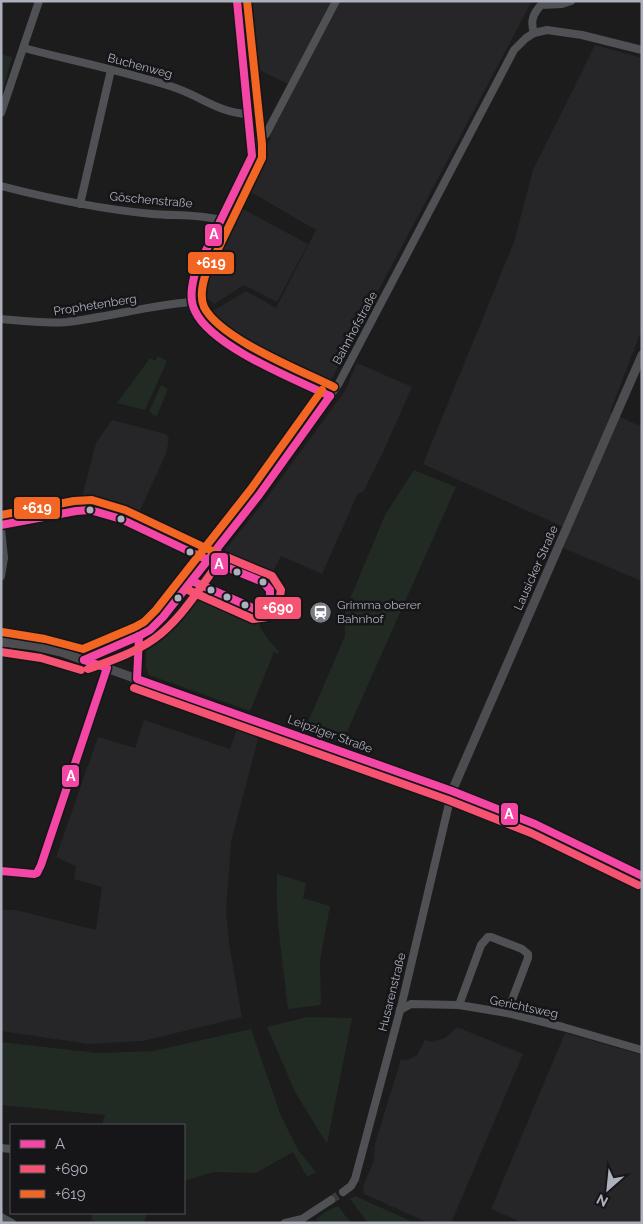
<svg xmlns="http://www.w3.org/2000/svg" width="643" height="1224" font-family="Raleway,sans-serif">
  <rect width="100%" height="100%" fill="#1c1c1c"/>
  <!-- built -->
  <g fill="#262528">
    <polygon points="241,1 331,1 288,84 247,64"/>
    <polygon points="336,1 532,1 332,378 326,384 316,382 246,346 218,324 208,314 246,291 276,308 316,230 256,195 241,188 271,138 266,134"/>
    <polygon points="595,45 642,58 642,329 610,412 642,427 642,581 563,548 570,530 423,464 514,242 533,170"/>
    <polygon points="243,209 308,244 277,302 244,285 214,304 208,299 204,291 205,282"/>
    <polygon points="357,363 412,387 384,450 363,492 358,493 322,574 281,556 272,573 226,552 225,550 263,503 345,391"/>
    <polygon points="112,420 166,434 169,439 166,454 134,523 97,508 79,508 96,443"/>
    <polygon points="144,720 230,749 239,723 260,731 231,842 226,912 229,943 242,1017 143,1041 89,1044 1,1031 1,910 16,910 96,930 102,887 74,879 76,866 56,857 98,737 135,748"/>
    <polygon points="457,1027 523,1054 451,1223 429,1223 364,1194 363,1187 374,1160 375,1144 401,1059 406,1060 412,1058 417,1055 425,1040 432,1042 445,1038"/>
    <polygon points="565,1033 642,1055 642,1223 523,1223 491,1209"/>
  </g>
  <!-- green -->
  <g fill="#212a23">
    <polygon points="1,54 12,57 3,91 1,91"/>
    <polygon points="158,356 167,361 145,410 117,403 150,358 155,361"/>
    <polygon points="161,385 168,389 157,416 153,415 149,411"/>
    <polygon points="414,470 456,487 342,743 305,729 345,636 345,611 385,515"/>
    <path d="M200 591 243 609 257 618C261 633 269 640 279 651L278 654 274 652 250 711 149 675 146 668V645L151 635 181 613Z"/>
    <path d="M277 874 306 883 303 898 330 906 320 960 321 1005 288 1009C283 964 275 919 277 874Z"/>
    <polygon points="307,1017 352,1018 327,1144 295,1092 267,1027"/>
    <polygon points="251,1029 281,1116 298,1150 316,1172 307,1177 293,1152 256,1173 214,1172 184,1181 184,1125 102,1125 105,1115 1,1105 1,1042 98,1053 153,1051"/>
    <polygon points="355,1196 415,1223 368,1223 350,1199"/>
    <polygon points="338,1206 351,1223 320,1223 316,1219 325,1212"/>
    <polygon points="93,1213 148,1213 143,1223 99,1223 91,1219"/>
  </g>
  <g fill="none" stroke-linecap="round" stroke-linejoin="round">
    <!-- minor-tunnel -->
    <polyline stroke="#393a3c" stroke-width="8" stroke-dasharray="8 4" stroke-linecap="butt" points="331,1200 343,1192"/>
    <!-- minor -->
    <g stroke="#505155" stroke-width="8">
      <path d="M237 1 252 145V156L195 273C192 286 190 298 195 311 208 343 298 380 330 396"/>
      <path d="M534 33C530 21 533 14 541 5L562 4 571 1"/>
      <path d="M24 48C73 61 124 71 173 87 201 96 216 112 248 114"/>
      <polyline points="1,113 39,1"/>
      <polyline points="252,145 266,134 336,1"/>
      <path d="M1 186C51 199 101 209 152 214 175 216 198 214 220 220"/>
      <polyline points="80,204 111,70"/>
      <path d="M1 319C23 321 45 324 67 322 109 317 150 305 192 302"/>
      <polyline points="1,525 76,511 90,510 121,519 208,560"/>
      <polyline points="1,529 4,558 1,576"/>
      <polyline points="84,660 139,636 150,630 163,617 179,598 259,495 330,396 339,383 514,50 526,38 534,33 547,30 582,35 642,50"/>
      <polyline points="137,679 137,656 139,636"/>
      <polyline points="1,871 34,874 39,871 107,668"/>
      <polyline points="459,1005 481,945 488,937 491,937 522,949 528,954 528,958 507,1013"/>
      <polyline points="400,1010 411,1004 459,1005 507,1013 563,1027 642,1050"/>
      <polyline points="1,1148 11,1149"/>
      <polyline points="343,1192 351,1186 355,1179 402,1003 452,791"/>
      <polyline points="1,1217 12,1223"/>
      <polyline points="285,1223 302,1219 331,1200"/>
    </g>
    <!-- major -->
    <g stroke="#4d4d51" stroke-width="9">
      <polyline points="1,642 35,646 61,652 452,791 535,824 642,876"/>
      <polyline points="452,791 642,355"/>
    </g>
    <defs>
      <g id="bus-1">
        <path d="M237 1 252 156 195 273C192 285 189 299 195 311 212 347 294 379 330 396"/>
        <polyline points="1,525 76,511 90,510 121,519 199,556 263,582 270,590 270,602 264,608 255,609 192,581"/>
        <polyline points="139,636 137,679 452,791 535,824 642,876"/>
        <polyline points="84,660 139,636 150,630 163,617 259,495 330,396"/>
        <polyline points="1,871 34,874 37,873 41,865 107,668 84,660"/>
      </g>
      <g id="bus-2">
        <polyline points="188,590 253,619 268,617 278,608 281,590 272,576 212,551"/>
        <polyline points="1,652 41,658 81,670"/>
        <path d="M88 669C110 661 134 653 154 639 178 622 195 595 212 572"/>
        <polyline points="134,688 448,800 531,833 638,885"/>
      </g>
      <g id="bus-3">
        <path d="M247 1 262 144V158L205 276C202 286 200 298 204 307 220 339 302 371 334 387"/>
        <polyline points="1,515 74,501 92,500 125,510 212,551"/>
        <polyline points="2,632 45,639 83,649 135,627 144,622 156,610 251,489 322,390"/>
      </g>
    </defs>
    <!-- bus-1 casing -->
    <use href="#bus-1" stroke="#161518" stroke-width="11"/>
    <!-- bus-2 casing -->
    <use href="#bus-2" stroke="#161518" stroke-width="11"/>
    <!-- bus-3 casing -->
    <use href="#bus-3" stroke="#161518" stroke-width="11"/>
    <!-- bus-1 -->
    <use href="#bus-1" stroke="#f346a5" stroke-width="8"/>
    <!-- bus-2 -->
    <use href="#bus-2" stroke="#f65372" stroke-width="8"/>
    <!-- bus-3 -->
    <use href="#bus-3" stroke="#f26522" stroke-width="8"/>
  </g>
  <!-- icons -->
  <defs>
    <symbol id="station-disc" viewBox="-11 -11 22 22"><circle r="9.5" fill="#7a7c85" stroke="#161518"/><path d="M-3-6H3Q5-6 5-4V2Q5 4 3 4L4.5 6H3L1.5 4h-3L-3 6H-4.5L-3 4Q-5 4-5 2V-4Q-5-6-3-6ZM-3.5-4v3h7v-3ZM-3.5 1v1.5H-2V1ZM2 1v1.5H3.5V1Z" fill="#fff"/></symbol>
  </defs>
  <g fill-rule="evenodd">
    <use href="#station-disc" x="308" y="600" width="25" height="25"/>
  </g>
  <!-- markers -->
  <g fill="#adb0bd" stroke="#161518" stroke-width="2">
    <circle cx="90" cy="510" r="4.5"/>
    <circle cx="121" cy="519" r="4.5"/>
    <circle cx="190" cy="552" r="4.5"/>
    <circle cx="237" cy="572" r="4.5"/>
    <circle cx="263" cy="582" r="4.5"/>
    <circle cx="211" cy="590" r="4.5"/>
    <circle cx="227" cy="597" r="4.5"/>
    <circle cx="178" cy="598" r="4.5"/>
    <circle cx="245" cy="605" r="4.5"/>
  </g>
  <g text-anchor="middle" stroke-width="5" stroke-linejoin="round" paint-order="stroke">
    <!-- street labels -->
    <g font-size="12" fill="#adb0bd" stroke="#161518">
      <text transform="translate(140 66) rotate(15)" y="4">Buchenweg</text>
      <text transform="translate(151 200) rotate(5)" y="4">Göschenstraße</text>
      <text transform="translate(95 305) rotate(-9)" y="4">Prophetenberg</text>
      <text transform="translate(355 328) rotate(-62)" y="4">Bahnhofstraße</text>
      <text transform="translate(536 568) rotate(-66)" y="4">Lausicker Straße</text>
      <text transform="translate(330 734) rotate(20)" y="4">Leipziger Straße</text>
      <text transform="translate(392 992) rotate(-76)" y="4">Husarenstraße</text>
      <text transform="translate(524 1007) rotate(12)" y="4">Gerichtsweg</text>
    </g>
    <!-- poi labels -->
    <g font-size="12" fill="#adb0bd" stroke="#161518" text-anchor="start">
      <text x="337" y="609">Grimma oberer<tspan x="337" dy="14">Bahnhof</tspan></text>
    </g>
  </g>
  <g stroke="#161518" stroke-width="2">
    <rect x="204" y="223" width="19" height="24" rx="5" fill="#f346a5"/>
    <rect x="187" y="251" width="48" height="24" rx="5" fill="#f26522"/>
    <rect x="13" y="496" width="48" height="24" rx="5" fill="#f26522"/>
    <rect x="210" y="552" width="19" height="24" rx="5" fill="#f346a5"/>
    <rect x="254" y="596" width="48" height="24" rx="5" fill="#f65372"/>
    <rect x="61" y="764" width="19" height="24" rx="5" fill="#f346a5"/>
    <rect x="500" y="802" width="19" height="24" rx="5" fill="#f346a5"/>
  </g>
  <g font-size="14" text-anchor="middle" font-weight="bold" fill="#fff">
    <text x="214" y="239">A</text>
    <text x="211" y="268">+619</text>
    <text x="37" y="513">+619</text>
    <text x="219" y="569">A</text>
    <text x="278" y="613">+690</text>
    <text x="71" y="781">A</text>
    <text x="509" y="819">A</text>
  </g>
  <!-- border -->
  <rect width="643" height="1224" fill="none" stroke="#adb0bd" stroke-width="5"/>
  <!-- legend -->
  <rect x="10" y="1124" width="175" height="90" fill="#161518" stroke="#52535a"/>
  <rect x="20" y="1140" width="25" height="8" fill="#f346a5" stroke="#52535a"/>
  <text x="55" y="1149" font-size="15" fill="#adb0bd">A</text>
  <rect x="20" y="1165" width="25" height="8" fill="#f65372" stroke="#52535a"/>
  <text x="55" y="1174" font-size="15" fill="#adb0bd">+690</text>
  <rect x="20" y="1190" width="25" height="8" fill="#f26522" stroke="#52535a"/>
  <text x="55" y="1199" font-size="15" fill="#adb0bd">+619</text>
  <!-- north arrow -->
  <g transform="translate(608 1189) rotate(207)" stroke="#161518" stroke-width="4" paint-order="stroke">
  <path d="M0-4L9 19L0 12L-9 19Z" fill="#adb0bd"/>
  <text y="-8" font-size="14" font-weight="bold" text-anchor="middle" fill="#adb0bd">N</text>
  </g>
</svg>
